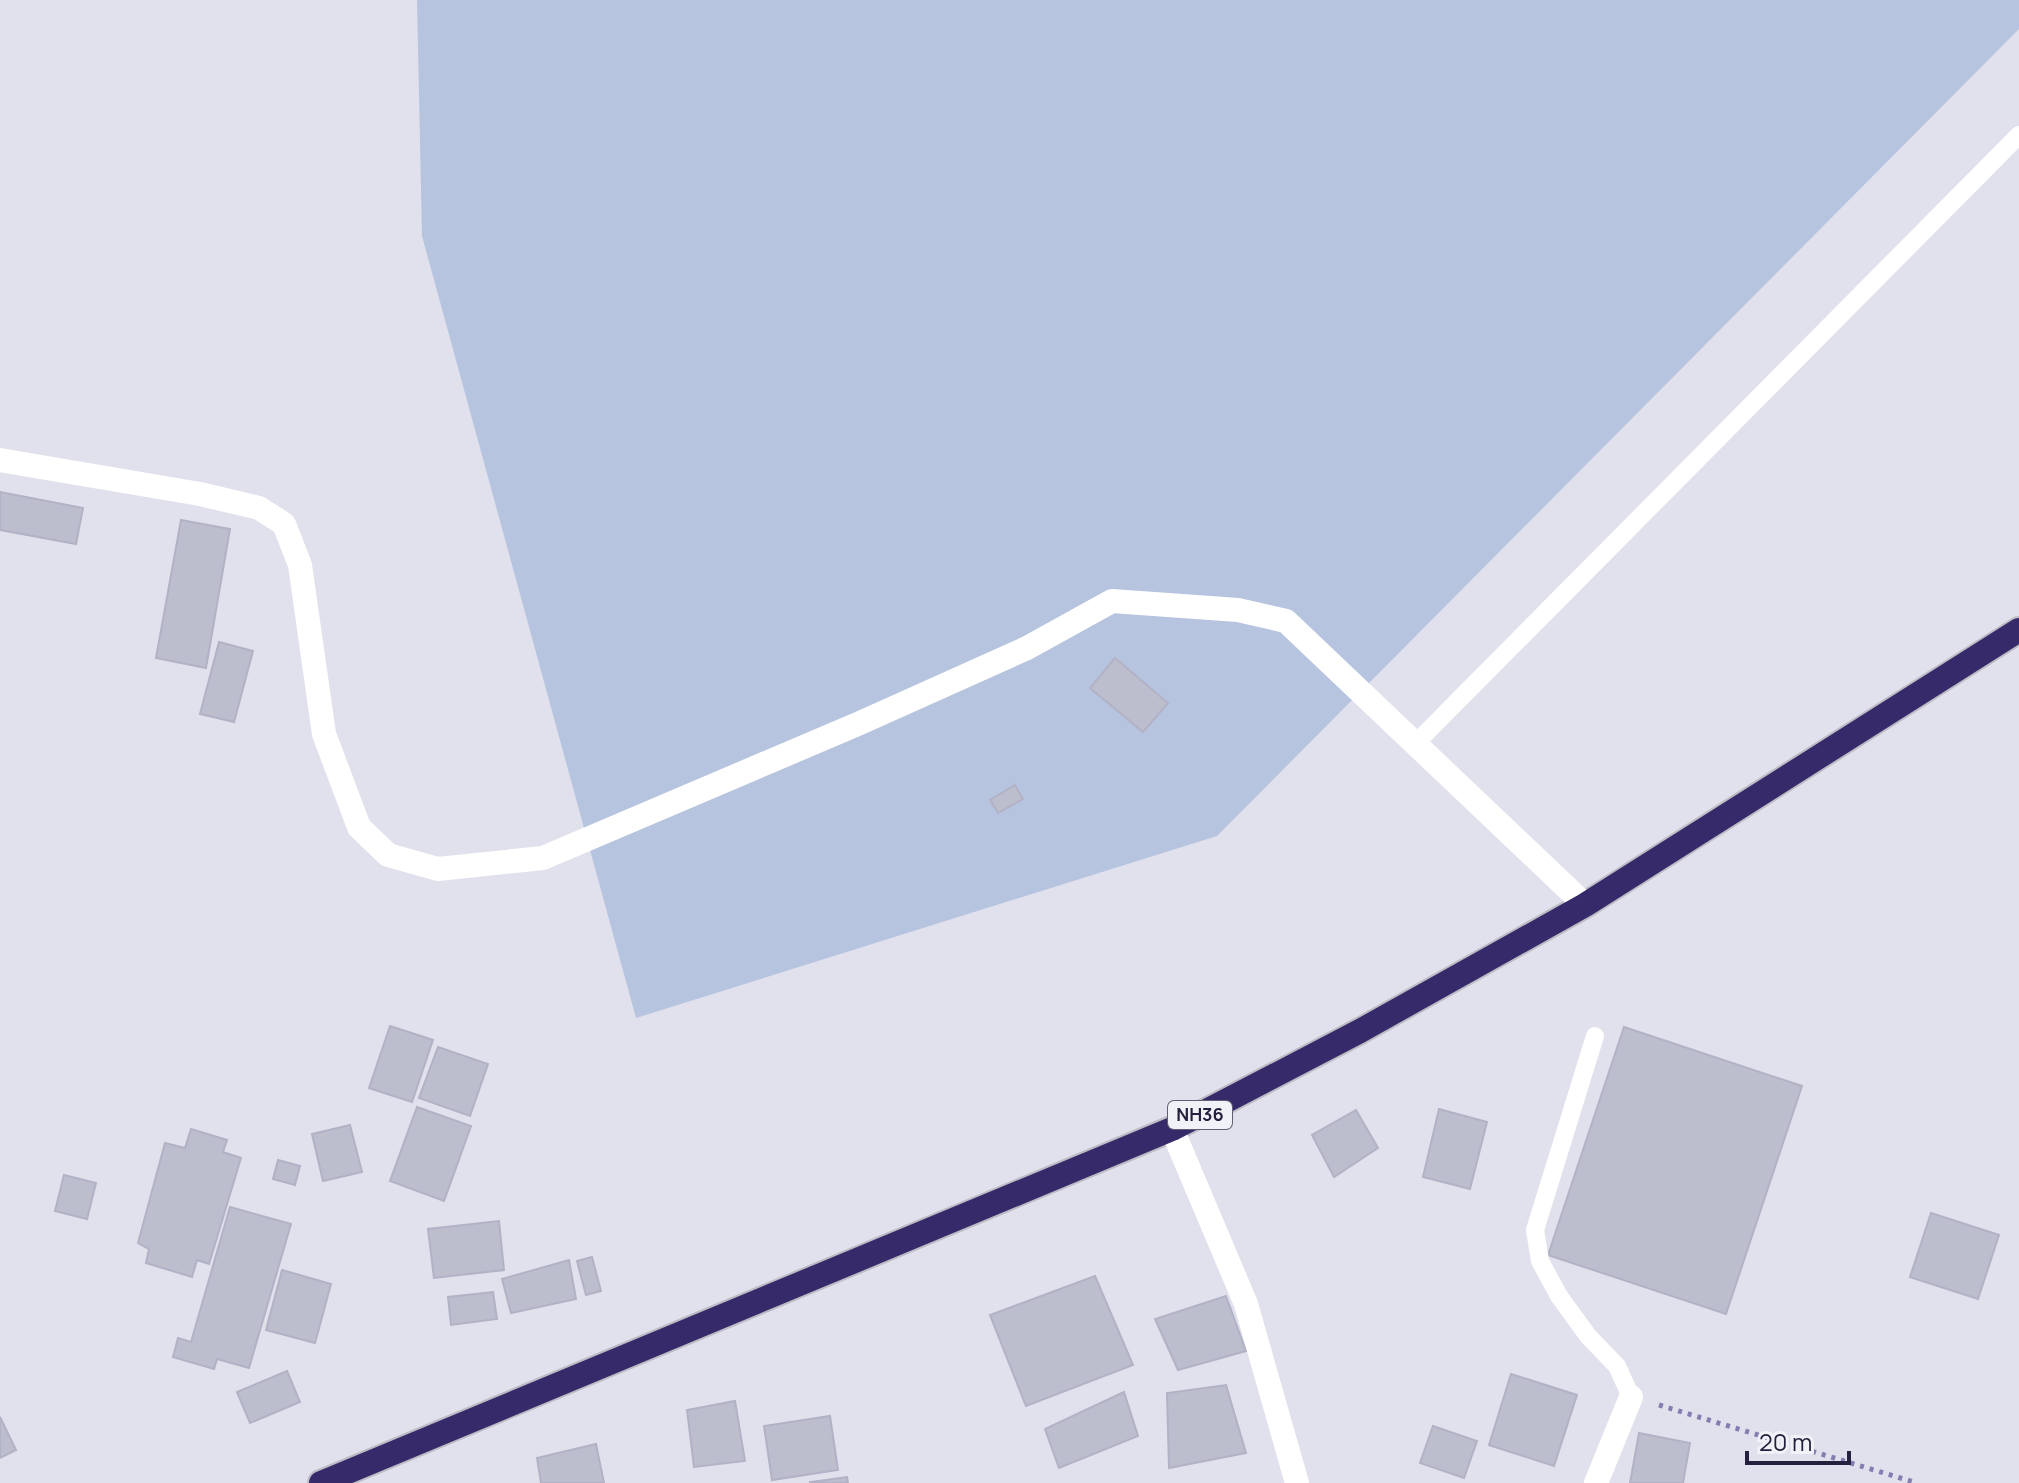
<svg xmlns="http://www.w3.org/2000/svg" width="2019" height="1483" font-family="Manrope,sans-serif">
  <rect width="100%" height="100%" fill="#e0e1ec"/>
  <!-- green -->
  <polygon fill="#b7c4df" points="417,0 2019,0 2019,29 1217,836 636,1018 422,236"/>
  <!-- building -->
  <g fill="#bcbdcd" stroke="#b2b2c6" stroke-width="2">
    <polygon points="0,492 83,508 76,544 0,530"/>
    <polygon points="181,520 230,529 206,668 156,658"/>
    <polygon points="219,642 253,651 234,722 200,714"/>
    <polygon points="1115,658 1168,703 1143,732 1090,688"/>
    <polygon points="1015,785 1023,799 998,813 990,800"/>
    <polygon points="390,1026 433,1040 412,1102 369,1088"/>
    <polygon points="1624,1027 1802,1086 1726,1314 1548,1255"/>
    <polygon points="438,1047 488,1064 470,1116 419,1098"/>
    <polygon points="417,1107 471,1126 444,1201 390,1181"/>
    <polygon points="1439,1109 1487,1122 1470,1189 1423,1177"/>
    <polygon points="1356,1110 1378,1148 1334,1177 1312,1135"/>
    <polygon points="350,1125 362,1172 323,1181 312,1134"/>
    <polygon points="191,1129 227,1140 223,1152 241,1158 209,1264 197,1260 192,1277 146,1263 149,1249 138,1243 165,1143 185,1148"/>
    <polygon points="278,1160 300,1166 295,1185 273,1179"/>
    <polygon points="64,1175 96,1183 87,1219 55,1211"/>
    <polygon points="230,1207 291,1224 249,1368 217,1359 214,1369 173,1357 178,1338 191,1342"/>
    <polygon points="1931,1213 1999,1235 1978,1299 1910,1277"/>
    <polygon points="499,1221 504,1270 434,1278 428,1229"/>
    <polygon points="592,1257 601,1291 586,1295 577,1261"/>
    <polygon points="569,1260 576,1299 511,1313 502,1279"/>
    <polygon points="282,1270 331,1284 315,1343 266,1330"/>
    <polygon points="1095,1276 1133,1365 1026,1406 990,1315"/>
    <polygon points="493,1292 497,1319 451,1325 448,1297"/>
    <polygon points="1226,1296 1246,1351 1178,1370 1155,1319"/>
    <polygon points="287,1371 300,1402 250,1423 237,1392"/>
    <polygon points="1511,1374 1577,1395 1554,1466 1489,1445"/>
    <polygon points="1226,1385 1246,1453 1169,1468 1167,1393"/>
    <polygon points="1124,1392 1138,1436 1059,1468 1045,1429"/>
    <polygon points="735,1401 745,1461 694,1467 687,1410"/>
    <polygon points="830,1416 838,1470 772,1480 764,1426"/>
    <polygon points="0,1417 16,1450 0,1458"/>
    <polygon points="1433,1426 1477,1441 1464,1478 1420,1463"/>
    <polygon points="1639,1433 1690,1443 1683,1483 1630,1483"/>
    <polygon points="596,1444 604,1483 541,1483 537,1458"/>
    <polygon points="847,1477 848,1483 810,1483 810,1482"/>
  </g>
  <g fill="none" stroke-linecap="round" stroke-linejoin="round">
    <defs>
      <polyline id="highway" points="321,1483 1172,1129 1360,1031 1585,905 2019,630"/>
    </defs>
    <!-- highway casing -->
    <use href="#highway" stroke="#bdbcc5" stroke-width="28"/>
    <!-- path -->
    <polyline stroke="#837eb1" stroke-width="5" stroke-dasharray="4 6" stroke-linecap="butt" points="1659,1405 1917,1483"/>
    <!-- lane -->
    <g stroke="#fff" stroke-width="18">
      <polyline points="1415,744 2019,135"/>
      <polyline points="1595,1036 1535,1230 1540,1261 1559,1296 1588,1336 1617,1366 1631,1397"/>
    </g>
    <!-- street -->
    <g stroke="#fff" stroke-width="24">
      <polyline points="0,460 200,494 259,508 284,524 300,565 324,734 359,827 388,855 438,869 543,858 860,723 1027,648 1112,601 1238,610 1286,621 1585,905"/>
      <polyline points="1172,1129 1246,1304 1297,1483"/>
      <polyline points="1596,1483 1631,1397"/>
    </g>
    <!-- highway -->
    <use href="#highway" stroke="#372a6b" stroke-width="24"/>
  </g>
  <g text-anchor="middle" stroke-width="7" stroke-linejoin="round" paint-order="stroke">
    <!-- shield labels -->
    <rect fill="#f1f1f8" stroke="#625f75" stroke-width="2" x="1168" y="1101" width="64" height="28" rx="6"/>
    <g font-size="18" font-weight="bold" fill="#24203d">
      <text x="1200" y="1121">NH36</text>
    </g>
  </g>
  <!-- scale -->
  <path d="M1747 1451v12h102v-12" fill="none" stroke="#24203d" stroke-width="4"/>
  <text x="1759" y="1451" font-size="24" fill="#24203d" stroke="#f1f1f8" stroke-width="6" paint-order="stroke">20 m</text>
</svg>
